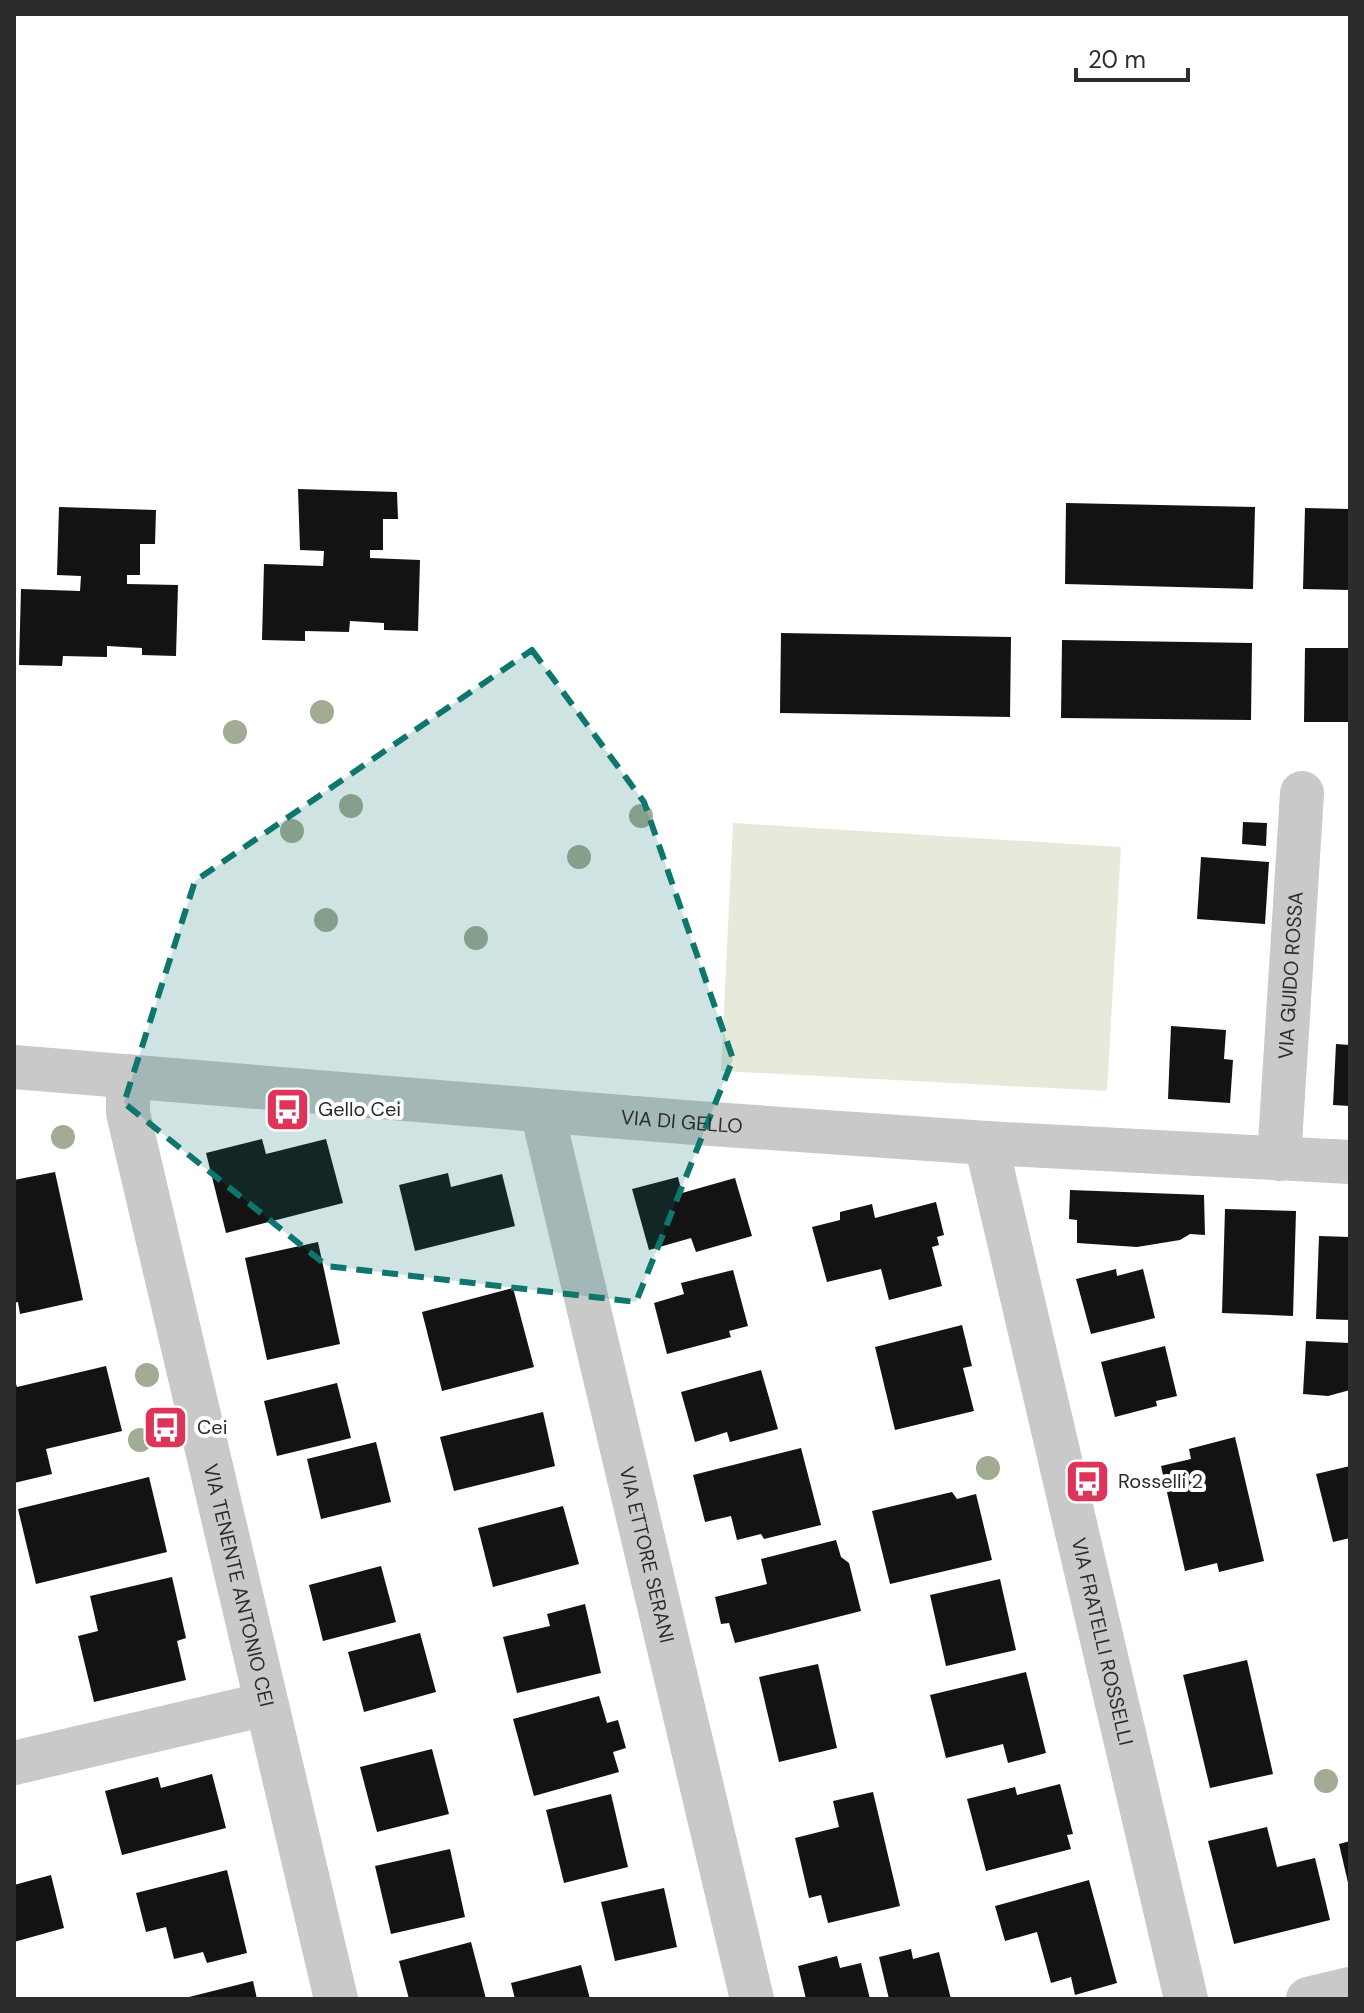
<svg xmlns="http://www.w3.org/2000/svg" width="1364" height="2013" font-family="'DM Sans',sans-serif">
  <rect width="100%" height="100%" fill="#fff"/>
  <!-- green -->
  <polygon fill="#e5eada" points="733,823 1121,847 1107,1091 721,1071"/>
  <!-- building -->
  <g fill="#131313">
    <polygon points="298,489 397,492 398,519 383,519 383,550 370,550 370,558 420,560 418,631 384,630 384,623 350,621 349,632 305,631 305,641 262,640 264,564 323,566 324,551 300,550"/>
    <polygon points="1066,503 1255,507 1253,589 1065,584"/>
    <polygon points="59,507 156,510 155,544 140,544 140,575 127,575 127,584 178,585 176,656 142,655 142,648 107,646 107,657 63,656 62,666 19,665 21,589 80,591 81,576 57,575"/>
    <polygon points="1305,508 1350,509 1350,590 1303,589"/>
    <polygon points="781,633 1011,637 1010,717 780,713"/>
    <polygon points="1062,640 1252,643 1251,720 1061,718"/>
    <polygon points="1305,648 1350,648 1350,722 1304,722"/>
    <polygon points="1243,822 1267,823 1266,846 1242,844"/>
    <polygon points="1201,857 1269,862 1265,924 1197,919"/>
    <polygon points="1171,1026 1226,1030 1224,1059 1233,1060 1230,1103 1168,1099"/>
    <polygon points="1336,1044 1350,1045 1350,1106 1333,1105"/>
    <polygon points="262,1139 266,1154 326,1139 343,1203 226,1233 206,1153"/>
    <polygon points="55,1172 83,1300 20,1314 18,1302 14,1303 14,1180"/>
    <polygon points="448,1173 451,1187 502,1174 515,1226 415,1251 399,1185"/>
    <polygon points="678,1177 682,1193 735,1178 752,1236 696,1252 691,1238 649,1250 632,1189"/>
    <polygon points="1070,1190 1204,1195 1205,1235 1190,1234 1180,1240 1137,1247 1077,1243 1077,1220 1069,1219"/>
    <polygon points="936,1202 944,1235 937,1237 939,1245 932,1247 942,1286 889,1300 881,1269 827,1282 812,1227 840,1220 840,1212 872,1204 875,1218"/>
    <polygon points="1225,1209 1296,1211 1293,1316 1222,1313"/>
    <polygon points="1319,1236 1350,1237 1350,1320 1316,1319"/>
    <polygon points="318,1242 340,1344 267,1360 245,1258"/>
    <polygon points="1116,1269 1117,1276 1143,1269 1155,1318 1091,1334 1076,1279"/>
    <polygon points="733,1270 748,1326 729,1331 731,1337 667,1354 654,1303 684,1294 681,1283"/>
    <polygon points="513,1288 534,1367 442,1391 422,1312"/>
    <polygon points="962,1325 972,1366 963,1368 974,1411 895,1430 875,1347"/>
    <polygon points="1306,1341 1350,1343 1350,1390 1328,1396 1303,1394"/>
    <polygon points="1165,1346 1177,1396 1156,1401 1157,1406 1115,1417 1101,1362"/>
    <polygon points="106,1366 122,1431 46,1449 52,1474 14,1483 14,1378 17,1387"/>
    <polygon points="761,1370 778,1429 730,1442 727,1432 695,1442 681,1392"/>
    <polygon points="337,1383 351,1438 277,1456 264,1401"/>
    <polygon points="543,1412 555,1466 454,1491 440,1437"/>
    <polygon points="1235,1437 1264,1561 1219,1572 1217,1563 1185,1571 1161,1466 1191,1459 1189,1449"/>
    <polygon points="376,1442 391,1502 321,1519 307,1459"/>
    <polygon points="801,1448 821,1525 764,1539 761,1534 737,1540 731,1516 705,1522 693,1475"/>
    <polygon points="1350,1466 1350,1538 1333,1542 1316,1474"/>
    <polygon points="149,1477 167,1552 36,1584 18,1509"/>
    <polygon points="952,1492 957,1499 976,1494 992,1560 890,1584 872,1511"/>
    <polygon points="563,1506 579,1564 493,1587 478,1528"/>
    <polygon points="836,1540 841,1557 849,1563 861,1611 735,1643 729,1623 721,1624 715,1597 767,1584 761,1559"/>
    <polygon points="381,1566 396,1622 323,1641 309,1585"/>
    <polygon points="172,1577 186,1638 177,1641 186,1680 94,1702 78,1636 98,1631 90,1596"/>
    <polygon points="1000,1579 1016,1650 946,1666 930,1595"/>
    <polygon points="585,1604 601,1673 517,1693 503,1637 550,1626 547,1614"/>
    <polygon points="420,1633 436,1692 364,1712 348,1652"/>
    <polygon points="1247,1660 1273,1774 1210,1788 1183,1675"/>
    <polygon points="818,1664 837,1748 779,1762 759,1677"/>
    <polygon points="1026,1672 1046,1753 1008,1763 1003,1744 946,1758 930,1695"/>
    <polygon points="599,1696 607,1723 618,1720 626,1748 613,1752 619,1772 534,1796 513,1719"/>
    <polygon points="432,1749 449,1814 377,1832 360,1767"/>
    <polygon points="212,1774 226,1828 122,1855 105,1791 158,1777 161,1788"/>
    <polygon points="1060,1784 1073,1834 1067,1835 1071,1849 986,1871 967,1799 1015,1787 1017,1795"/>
    <polygon points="873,1792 900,1906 828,1923 821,1895 809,1898 795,1838 839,1827 833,1801"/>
    <polygon points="611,1794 628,1867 564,1883 546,1810"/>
    <polygon points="1267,1827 1277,1867 1315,1858 1330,1920 1234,1944 1208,1841"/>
    <polygon points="1350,1841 1350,1887 1349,1887 1339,1844"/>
    <polygon points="450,1849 465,1917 391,1934 375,1866"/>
    <polygon points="227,1870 247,1953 207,1963 203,1952 174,1959 166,1927 146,1932 136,1893"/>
    <polygon points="51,1875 64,1928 14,1942 14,1885"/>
    <polygon points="1089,1880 1117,1983 1075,1995 1071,1977 1051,1983 1037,1932 1005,1941 995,1906"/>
    <polygon points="664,1888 677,1947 615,1961 601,1902"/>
    <polygon points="471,1942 486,1999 409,1999 399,1961"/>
    <polygon points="911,1949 913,1959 939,1952 951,1999 889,1999 879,1957"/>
    <polygon points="837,1956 840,1968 861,1963 870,1999 806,1999 798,1966"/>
    <polygon points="581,1965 590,1999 515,1999 511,1983"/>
    <polygon points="253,1981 257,1999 186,1999 185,1998"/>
  </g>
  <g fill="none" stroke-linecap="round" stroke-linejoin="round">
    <!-- minor -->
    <g stroke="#c9c9c9" stroke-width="44">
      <path id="s1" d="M14 1067 683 1122 986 1143 1350 1162"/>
      <path id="s2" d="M128 1076V1113L336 1999"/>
      <path id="s3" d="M542 1111 752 1999"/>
      <path id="s4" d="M986 1143 1186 1999"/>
      <path id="s5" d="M1279 1159 1302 793"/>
      <polyline points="14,1763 266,1704"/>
      <polyline points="1308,1999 1350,1989"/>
    </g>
  </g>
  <!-- trees -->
  <g fill="#a2ab94">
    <circle cx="322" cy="712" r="12"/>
    <circle cx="235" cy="732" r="12"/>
    <circle cx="351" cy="806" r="12"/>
    <circle cx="641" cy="816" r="12"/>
    <circle cx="292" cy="831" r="12"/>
    <circle cx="579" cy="857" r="12"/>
    <circle cx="326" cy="920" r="12"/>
    <circle cx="476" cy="938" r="12"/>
    <circle cx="63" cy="1137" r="12"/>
    <circle cx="147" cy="1375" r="12"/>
    <circle cx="140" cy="1440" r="12"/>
    <circle cx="988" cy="1468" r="12"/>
    <circle cx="1326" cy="1781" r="12"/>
  </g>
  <!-- marked area -->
  <path fill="#0f766e" fill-opacity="0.2" stroke="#0f766e" stroke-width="6" stroke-dasharray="16 10" stroke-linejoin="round" d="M532 650 644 802 733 1059 636 1302 327 1266 124 1103 195 881Z"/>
  <!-- icons -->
  <defs>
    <symbol id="bus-square" viewBox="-11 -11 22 22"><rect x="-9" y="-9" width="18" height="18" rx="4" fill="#dd345a" stroke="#fff"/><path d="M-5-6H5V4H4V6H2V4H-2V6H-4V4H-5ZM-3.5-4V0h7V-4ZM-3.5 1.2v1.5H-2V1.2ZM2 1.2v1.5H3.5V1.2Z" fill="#fff"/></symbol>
  </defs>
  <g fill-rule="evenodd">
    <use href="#bus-square" x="262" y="1084" width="51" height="51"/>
    <use href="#bus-square" x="140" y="1402" width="51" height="51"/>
    <use href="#bus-square" x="1062" y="1456" width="51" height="51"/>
  </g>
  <g text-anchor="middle" stroke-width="8" stroke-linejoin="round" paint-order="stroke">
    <!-- street labels -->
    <g font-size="20" fill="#2c2c2c" stroke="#fff">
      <text dy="7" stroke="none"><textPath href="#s5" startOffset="184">VIA GUIDO ROSSA</textPath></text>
      <text dy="7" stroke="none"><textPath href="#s1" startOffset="670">VIA DI GELLO</textPath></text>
      <text dy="7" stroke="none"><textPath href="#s3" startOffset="456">VIA ETTORE SERANI</textPath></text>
      <text dy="7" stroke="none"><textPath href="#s2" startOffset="522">VIA TENENTE ANTONIO CEI</textPath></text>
      <text dy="7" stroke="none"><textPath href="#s4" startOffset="512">VIA FRATELLI ROSSELLI</textPath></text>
    </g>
    <!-- poi labels -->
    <g font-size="20" fill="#2c2c2c" stroke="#fff" text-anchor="start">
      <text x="318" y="1116">Gello Cei</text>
      <text x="197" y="1434">Cei</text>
      <text x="1118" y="1488">Rosselli 2</text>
    </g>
  </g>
  <!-- border -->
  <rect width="1364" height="2013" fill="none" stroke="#2c2c2c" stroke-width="32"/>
  <!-- scale -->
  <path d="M1076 68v12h112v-12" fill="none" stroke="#2c2c2c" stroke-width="4"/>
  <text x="1088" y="68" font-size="24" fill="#2c2c2c" stroke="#ffffff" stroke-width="6" paint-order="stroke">20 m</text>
</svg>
